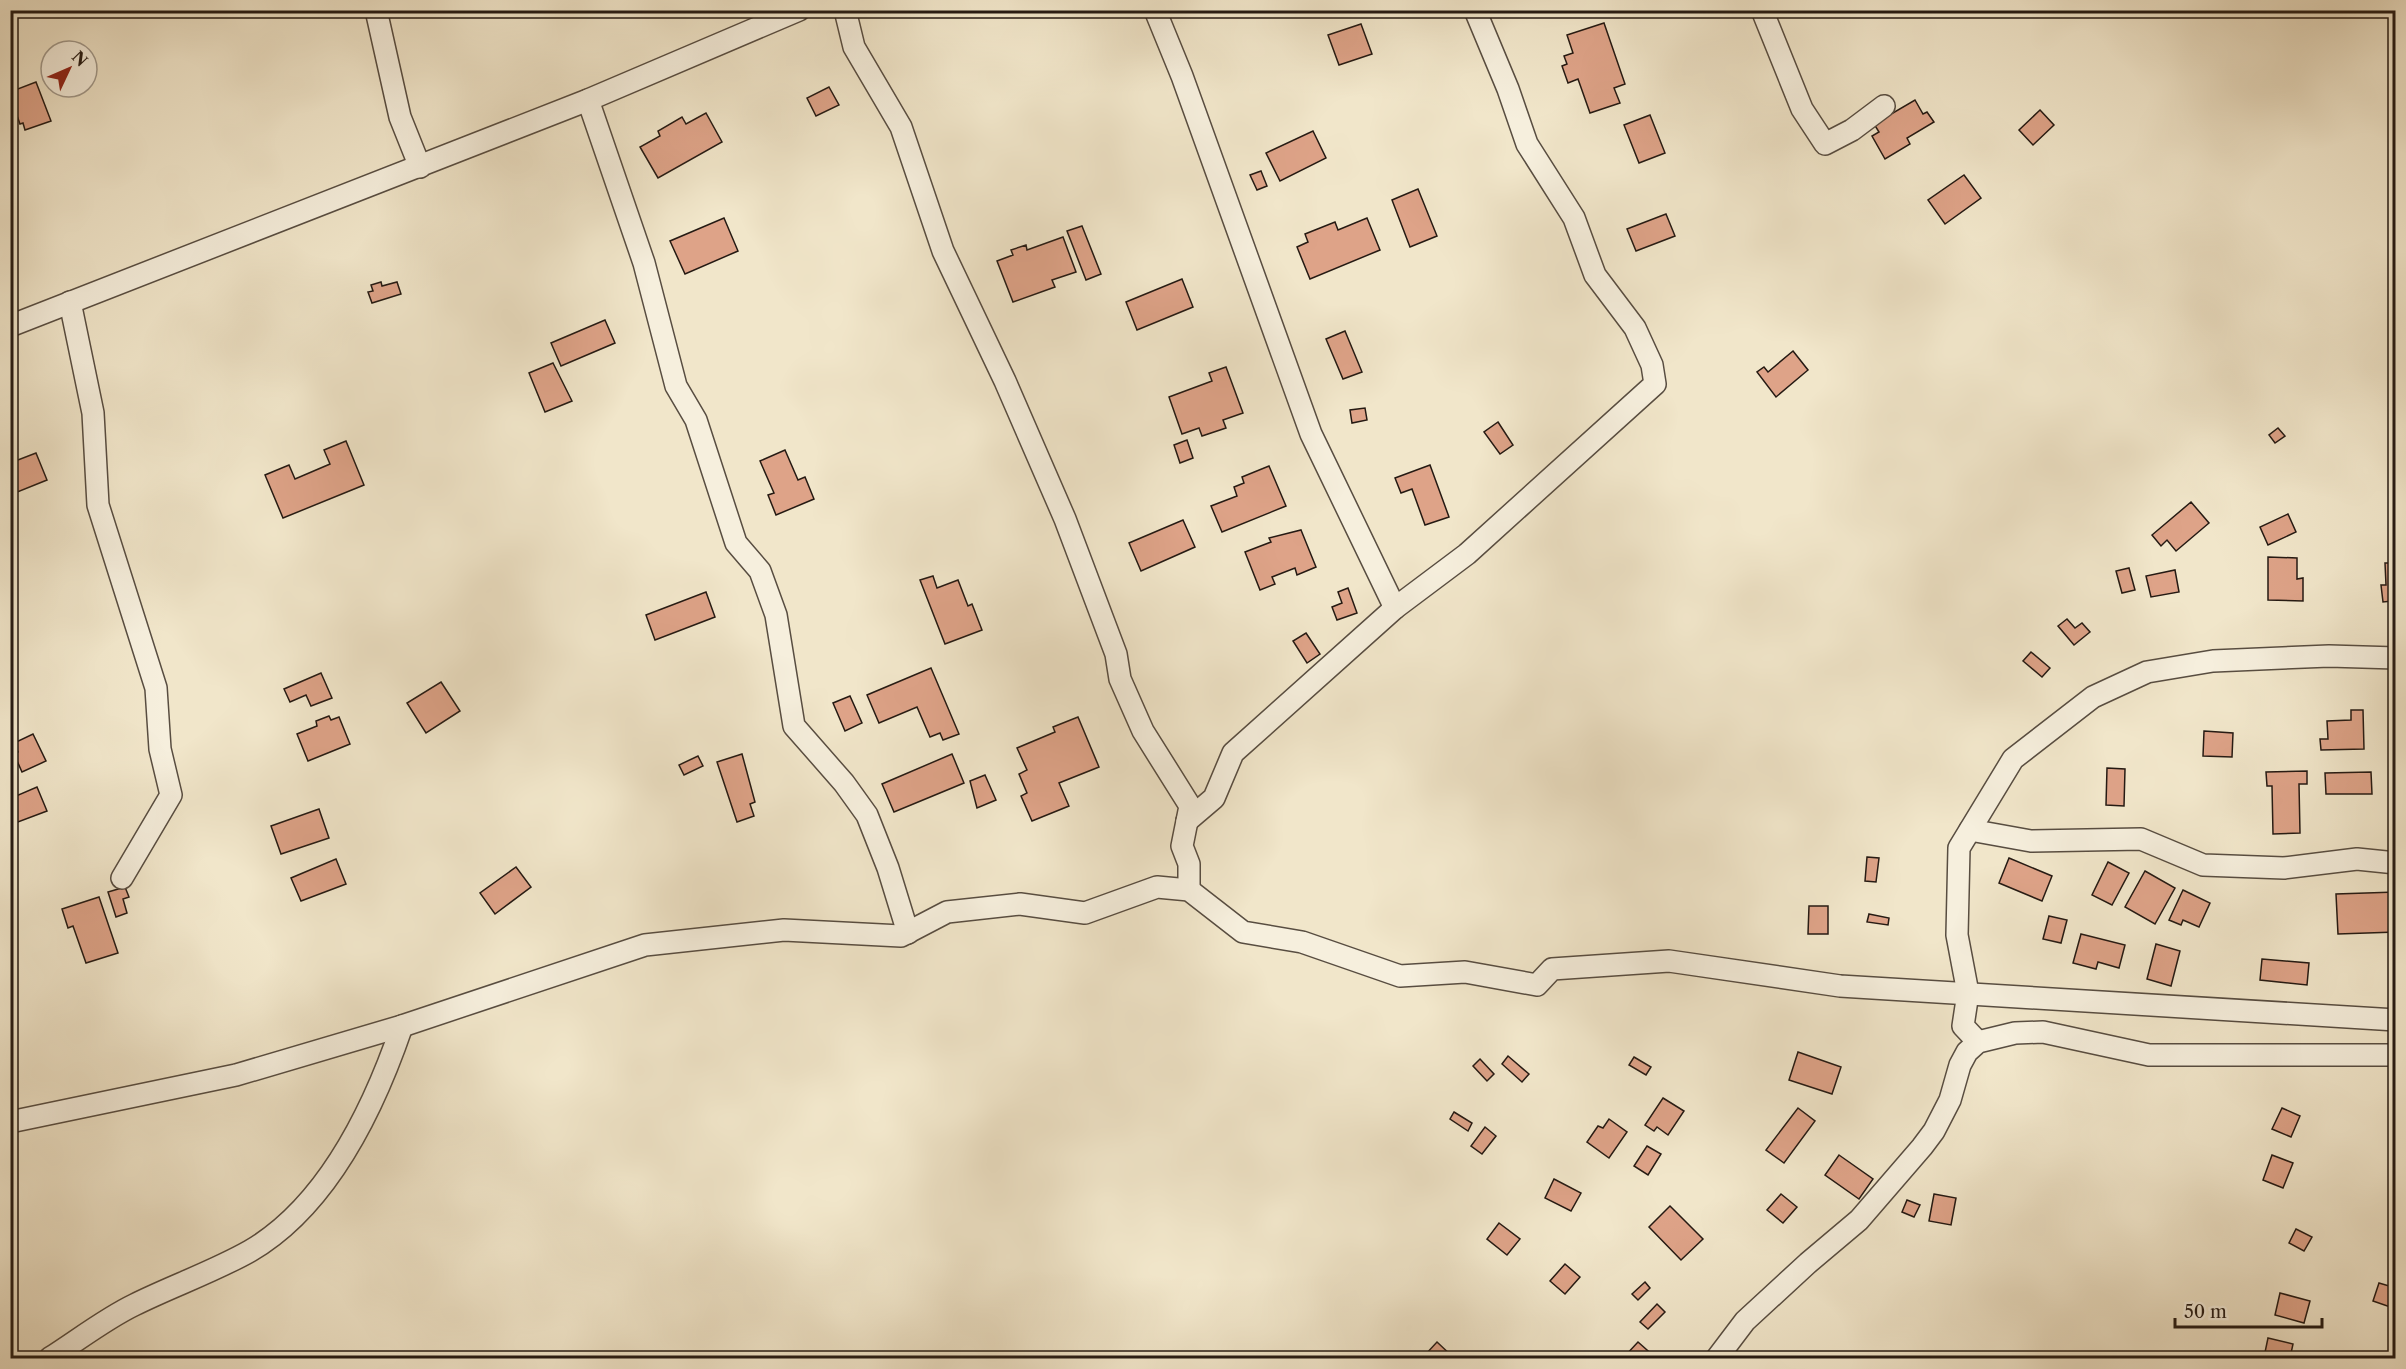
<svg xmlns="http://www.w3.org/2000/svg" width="2406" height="1369" font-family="'Libre Caslon Text',serif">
  <rect width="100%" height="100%" fill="#f1e6ca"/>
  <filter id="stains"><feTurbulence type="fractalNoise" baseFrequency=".00333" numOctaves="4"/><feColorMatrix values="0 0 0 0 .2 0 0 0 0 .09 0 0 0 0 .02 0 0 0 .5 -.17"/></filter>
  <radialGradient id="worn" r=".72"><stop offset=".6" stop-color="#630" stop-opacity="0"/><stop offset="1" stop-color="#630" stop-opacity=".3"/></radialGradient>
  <!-- building -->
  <g fill="#dea388" stroke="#251a13" stroke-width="1.5">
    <polygon points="1604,23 1625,84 1614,88 1620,103 1590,113 1578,79 1568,83 1562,66 1567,64 1564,56 1573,53 1567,35"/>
    <polygon points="1361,24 1372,54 1339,65 1328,35"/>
    <polygon points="36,82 51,121 25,130 23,123 20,124 10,96 17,93 15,90"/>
    <polygon points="829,87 839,105 816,116 807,98"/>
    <polygon points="1915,100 1923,114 1927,112 1934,122 1907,138 1910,144 1885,159 1872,136 1879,132 1874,124 1891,110 1893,113"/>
    <polygon points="2040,110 2054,125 2033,145 2019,130"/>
    <polygon points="706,113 722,142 658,178 640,147 660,136 658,131 682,117 686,124"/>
    <polygon points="1650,115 1665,153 1639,163 1624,125"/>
    <polygon points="1313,131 1326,158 1280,181 1266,153"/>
    <polygon points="1261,171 1267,186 1257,190 1250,175"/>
    <polygon points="1964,175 1981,198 1945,224 1928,200"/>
    <polygon points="1418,189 1437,236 1410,247 1392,200"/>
    <polygon points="1666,214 1675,236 1636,251 1627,229"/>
    <polygon points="724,218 738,251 685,274 670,241"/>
    <polygon points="1367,218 1380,250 1310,279 1297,247 1308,242 1305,234 1335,222 1338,230"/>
    <polygon points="1082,226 1101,274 1086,280 1067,231"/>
    <polygon points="1063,237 1076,272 1052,280 1055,287 1013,302 997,261 1013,255 1011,250 1026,245 1027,250"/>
    <polygon points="1182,279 1193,307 1137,330 1126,302"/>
    <polygon points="381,282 382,286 397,282 401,294 372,303 368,292 373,291 371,285"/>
    <polygon points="605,320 615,343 561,366 551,343"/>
    <polygon points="1345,331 1362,372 1343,379 1326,339"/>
    <polygon points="1793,351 1808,370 1776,397 1757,372 1764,367 1768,372"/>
    <polygon points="553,363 572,401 545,412 529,373"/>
    <polygon points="1226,367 1243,413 1223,420 1226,428 1202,436 1199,428 1182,434 1169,397 1212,381 1209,373"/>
    <polygon points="1365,408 1367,420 1352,423 1350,410"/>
    <polygon points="1498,422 1513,445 1500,454 1484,432"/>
    <polygon points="2278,428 2285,436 2275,443 2269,435"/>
    <polygon points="1187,440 1193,458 1180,463 1174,445"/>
    <polygon points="346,441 364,485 283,518 265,475 289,465 295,479 330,464 324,450"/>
    <polygon points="785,450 798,480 805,477 814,499 776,515 768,495 774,493 760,461"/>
    <polygon points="36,453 47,480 10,495 10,463"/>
    <polygon points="1430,465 1449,517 1425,525 1412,489 1401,493 1395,478"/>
    <polygon points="1269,466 1286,506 1222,532 1211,506 1237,496 1234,487 1244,483 1242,477"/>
    <polygon points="2191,502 2209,523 2176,551 2167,540 2161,546 2152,535"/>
    <polygon points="2288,514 2296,532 2268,545 2260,527"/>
    <polygon points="1183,520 1195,547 1141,571 1129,543"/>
    <polygon points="1301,530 1316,567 1297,575 1295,568 1272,577 1275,584 1260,590 1245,552 1271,542 1269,538"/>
    <polygon points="2268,557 2297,558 2297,579 2303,578 2303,601 2268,600"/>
    <polygon points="2385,563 2396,563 2396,617 2392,618 2392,601 2383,602 2381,585 2386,585"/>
    <polygon points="2129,568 2135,590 2122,593 2116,571"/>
    <polygon points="2175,570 2179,592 2151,597 2146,576"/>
    <polygon points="933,576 937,588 958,580 968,606 972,604 982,630 945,644 920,580"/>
    <polygon points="1348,588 1357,613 1337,620 1332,607 1342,603 1338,592"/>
    <polygon points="706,592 715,617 655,640 646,615"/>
    <polygon points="2067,619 2075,628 2082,623 2090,632 2074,645 2058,626"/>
    <polygon points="1306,633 1320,654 1307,663 1293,641"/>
    <polygon points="2031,652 2050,668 2042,677 2023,661"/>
    <polygon points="931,668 959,734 943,740 940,733 930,737 917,707 879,723 867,695"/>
    <polygon points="321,673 332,698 311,706 306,695 290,702 284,689"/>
    <polygon points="441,682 460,711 426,733 407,703"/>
    <polygon points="850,696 862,723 845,731 833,703"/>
    <polygon points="2351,710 2363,710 2364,749 2321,750 2320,739 2328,739 2327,721 2351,720"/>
    <polygon points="329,716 331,720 339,717 350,744 308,761 297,734 317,726 316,721"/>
    <polygon points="1078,717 1099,767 1059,783 1069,806 1032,821 1021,796 1027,793 1019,774 1027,770 1017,748 1055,732 1053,727"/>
    <polygon points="2204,731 2233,733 2232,757 2203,756"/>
    <polygon points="33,734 46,761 22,772 14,754 18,752 14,743"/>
    <polygon points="742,754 755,802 750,804 754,816 737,822 717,762"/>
    <polygon points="952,754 964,783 894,812 882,784"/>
    <polygon points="698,756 703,766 684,775 679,765"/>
    <polygon points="2107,768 2125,769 2124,806 2106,805"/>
    <polygon points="2307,771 2307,784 2299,784 2300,833 2273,834 2272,786 2267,786 2266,772"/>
    <polygon points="2371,772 2372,794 2326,794 2325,773"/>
    <polygon points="985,775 996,800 977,808 970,781"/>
    <polygon points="37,787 47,811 10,825 10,794 14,797"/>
    <polygon points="319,809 329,838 281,854 271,826"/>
    <polygon points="1867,857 1879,858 1876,882 1865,881"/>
    <polygon points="2009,858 2052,876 2042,901 1999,883"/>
    <polygon points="336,859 346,884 301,901 291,878"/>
    <polygon points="2108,862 2129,873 2112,905 2092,895"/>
    <polygon points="516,867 531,887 495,914 480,893"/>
    <polygon points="2145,871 2175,888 2155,924 2125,907"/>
    <polygon points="125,887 129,897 123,899 127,913 116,917 108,892"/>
    <polygon points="2183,890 2210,903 2199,927 2183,920 2181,925 2169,920"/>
    <polygon points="2396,892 2396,932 2338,934 2336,894"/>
    <polygon points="99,897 118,953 86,963 73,926 68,928 62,909"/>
    <polygon points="1809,906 1828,906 1828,934 1808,934"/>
    <polygon points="1869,914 1889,918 1888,925 1867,922"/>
    <polygon points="2049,916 2067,920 2061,943 2043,939"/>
    <polygon points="2081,934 2125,945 2119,968 2098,962 2096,969 2073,963"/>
    <polygon points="2156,944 2180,951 2171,986 2147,979"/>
    <polygon points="2262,959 2309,963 2307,985 2260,980"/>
    <polygon points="1798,1052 1841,1067 1832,1094 1789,1080"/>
    <polygon points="1508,1056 1529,1074 1522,1082 1502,1064"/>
    <polygon points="1634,1057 1651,1067 1646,1075 1629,1065"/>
    <polygon points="1480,1059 1494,1074 1487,1081 1473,1066"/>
    <polygon points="1663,1098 1684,1111 1668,1135 1657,1127 1654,1131 1645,1125"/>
    <polygon points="1798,1108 1815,1121 1784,1163 1766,1150"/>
    <polygon points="2282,1108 2300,1116 2291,1137 2272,1129"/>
    <polygon points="1454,1112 1472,1123 1468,1131 1450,1119"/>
    <polygon points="1609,1119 1627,1132 1609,1158 1587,1142 1598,1126 1603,1128"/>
    <polygon points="1485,1127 1496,1136 1482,1154 1471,1146"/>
    <polygon points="1647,1146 1661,1154 1648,1175 1634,1166"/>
    <polygon points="1839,1155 1873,1179 1859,1199 1825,1175"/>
    <polygon points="2272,1155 2293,1163 2283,1188 2263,1180"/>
    <polygon points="1554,1179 1581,1193 1571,1211 1545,1198"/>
    <polygon points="1781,1194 1797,1207 1783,1223 1767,1210"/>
    <polygon points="1934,1194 1956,1198 1951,1225 1929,1221"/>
    <polygon points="1907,1200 1920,1205 1914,1217 1902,1212"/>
    <polygon points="1670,1206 1703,1239 1681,1260 1649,1227"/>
    <polygon points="1499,1223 1520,1239 1507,1255 1487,1239"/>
    <polygon points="2296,1229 2312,1237 2304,1251 2289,1243"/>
    <polygon points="1565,1264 1580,1277 1565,1294 1550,1281"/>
    <polygon points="1645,1282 1650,1288 1638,1300 1632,1294"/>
    <polygon points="2379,1283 2396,1288 2396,1309 2373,1301"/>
    <polygon points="2280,1293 2310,1301 2304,1323 2275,1315"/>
    <polygon points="1657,1304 1665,1312 1648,1329 1640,1322"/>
    <polygon points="2268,1338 2293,1344 2290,1358 2264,1357"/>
    <polygon points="1437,1342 1454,1358 1428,1358 1425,1355"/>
    <polygon points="1638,1342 1656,1358 1624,1357"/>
    <polygon points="1871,1352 1890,1353 1890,1358 1871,1358"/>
  </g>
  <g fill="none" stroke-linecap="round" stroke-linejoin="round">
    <defs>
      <g id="minor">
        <polyline points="376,10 400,117 420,167"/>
        <polyline points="845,10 854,47 901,127 943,251 1005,381 1065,519 1116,654 1120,679 1143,731 1190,806 1182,846 1189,864 1189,890"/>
        <polyline points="1155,10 1182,76 1311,434 1395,608 1233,753 1214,798 1187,821"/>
        <polyline points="1762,10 1802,109 1825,144 1852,130 1884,106"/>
        <polyline points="588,100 644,263 676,386 696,420 736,543 760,571 776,615 794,726 844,783 867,815 888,868 908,933"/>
        <polyline points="70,302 93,413 98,505 156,688 160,749 171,795 122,878"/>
        <polyline points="10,326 588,100 799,10"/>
        <polyline points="1395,608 1467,554 1655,384 1652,365 1635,328 1595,275 1574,218 1527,144 1508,89 1475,10"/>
        <polyline points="1970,830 2031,841 2141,839 2203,865 2284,868 2357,859 2396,863"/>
        <polyline points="1978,1042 1963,1026 1968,993 1957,935 1959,848 2013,759 2093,697 2147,672 2213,661 2329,656 2396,658"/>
        <polyline points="10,1122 236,1075 402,1026 645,945 784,930 901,936 947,912 1020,904 1085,913 1157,887 1189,890 1243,932 1302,942 1400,976 1465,972 1537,985 1552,969 1669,961 1840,986 2396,1020"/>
        <path d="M50 1358C77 1341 105 1319 134 1305 172 1286 213 1272 250 1251 327 1206 374 1108 402 1026"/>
        <polyline points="1717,1358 1745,1321 1808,1263 1859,1220 1922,1147 1934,1131 1950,1100 1960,1065 1967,1052 1978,1042 2015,1033 2043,1032 2149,1055 2396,1055"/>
      </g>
    </defs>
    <!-- minor casing -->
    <use href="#minor" stroke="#584d41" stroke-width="24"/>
    <!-- minor -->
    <use href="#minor" stroke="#f6efdd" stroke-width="21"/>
  </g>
  <!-- margin -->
  <rect width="2406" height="1369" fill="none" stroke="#f1e6ca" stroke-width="36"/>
  <rect x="12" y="12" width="2382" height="1345" fill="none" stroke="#251a13" stroke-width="3"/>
  <rect x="18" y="18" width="2370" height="1333" fill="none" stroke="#251a13" stroke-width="1.5"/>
  <!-- north arrow -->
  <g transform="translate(69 69) rotate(46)"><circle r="28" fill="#f6efdd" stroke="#a29a8c" stroke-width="1.5"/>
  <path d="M0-4.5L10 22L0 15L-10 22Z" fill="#8f2418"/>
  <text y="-9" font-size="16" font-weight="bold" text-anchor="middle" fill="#251a13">N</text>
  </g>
  <!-- scale -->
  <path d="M2175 1318v9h147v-9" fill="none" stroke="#251a13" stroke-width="3"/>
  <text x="2184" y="1318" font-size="18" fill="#251a13" stroke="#f6efdd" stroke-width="4.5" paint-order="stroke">50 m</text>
  <rect width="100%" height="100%" filter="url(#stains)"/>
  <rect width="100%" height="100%" fill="url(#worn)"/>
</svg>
